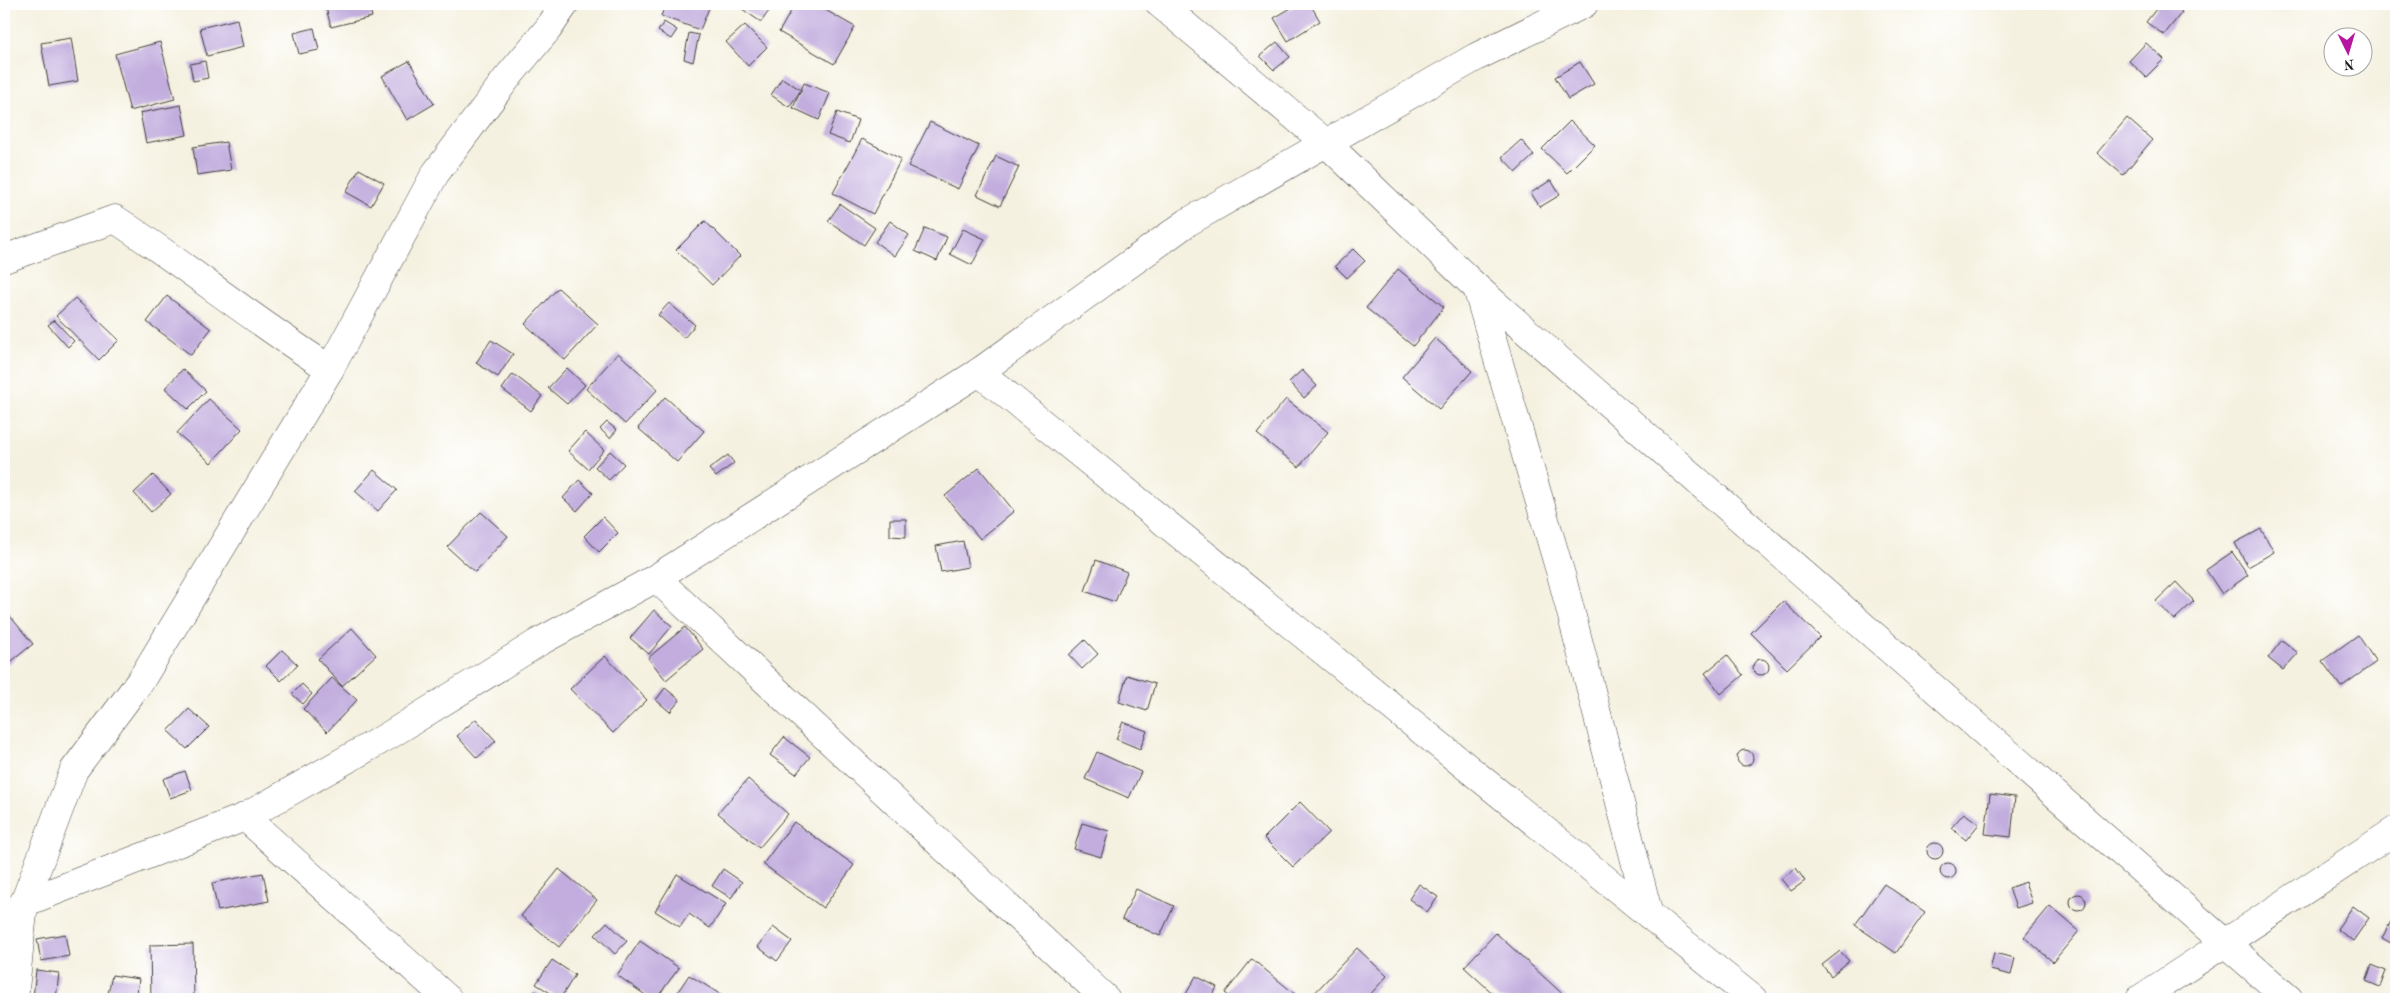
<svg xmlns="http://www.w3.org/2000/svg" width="2400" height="1003" font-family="'Old Standard TT',serif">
  <rect width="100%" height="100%" fill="#fff"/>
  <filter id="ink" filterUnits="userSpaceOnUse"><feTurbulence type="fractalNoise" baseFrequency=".02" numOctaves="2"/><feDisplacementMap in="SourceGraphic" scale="10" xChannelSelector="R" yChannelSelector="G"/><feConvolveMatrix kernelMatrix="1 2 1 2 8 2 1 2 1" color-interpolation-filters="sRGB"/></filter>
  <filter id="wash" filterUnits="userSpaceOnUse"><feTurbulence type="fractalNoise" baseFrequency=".0096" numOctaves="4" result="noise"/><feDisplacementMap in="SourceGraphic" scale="20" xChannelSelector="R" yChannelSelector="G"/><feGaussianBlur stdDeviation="1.12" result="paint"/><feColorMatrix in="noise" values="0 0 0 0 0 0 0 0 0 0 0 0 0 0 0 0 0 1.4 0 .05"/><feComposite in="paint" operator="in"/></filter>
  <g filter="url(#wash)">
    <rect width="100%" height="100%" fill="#f5f1e0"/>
    <g id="blocks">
      <!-- building -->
      <g fill="#c2adde">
        <polygon points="325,4 369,4 372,17 331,27"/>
        <polygon points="666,4 696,4 709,8 700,30 661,16"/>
        <polygon points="735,4 774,4 761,22"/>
        <polygon points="795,4 815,4 855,27 834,64 779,32"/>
        <polygon points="1298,4 1310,4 1320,21 1288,41 1274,18"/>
        <polygon points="2160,4 2170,4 2182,12 2164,35 2146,22"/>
        <polygon points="237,19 243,47 207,56 200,28"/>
        <polygon points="664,22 677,30 671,39 658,31"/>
        <polygon points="745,25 767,47 748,66 726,42"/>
        <polygon points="314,28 319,50 299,54 294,33"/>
        <polygon points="689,33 699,35 693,62 684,59"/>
        <polygon points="71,38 78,81 49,86 41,43"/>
        <polygon points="160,42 175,99 130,111 115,54"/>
        <polygon points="1277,42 1290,57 1274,70 1260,56"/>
        <polygon points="2146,43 2164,59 2146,77 2129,61"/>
        <polygon points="205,61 208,78 193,81 190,64"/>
        <polygon points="409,61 434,104 407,120 382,76"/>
        <polygon points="1580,62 1594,84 1568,99 1555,77"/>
        <polygon points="782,78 801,90 789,107 771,95"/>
        <polygon points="804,83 830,93 819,120 793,108"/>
        <polygon points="181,105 187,135 146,143 140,113"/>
        <polygon points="837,112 858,120 850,143 828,135"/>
        <polygon points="2127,118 2152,140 2123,175 2097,153"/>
        <polygon points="1570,121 1595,145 1567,173 1542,149"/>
        <polygon points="930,122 979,146 958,189 908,166"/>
        <polygon points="862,139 901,159 873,214 833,193"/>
        <polygon points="1521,140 1534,155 1516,172 1502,157"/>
        <polygon points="226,142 231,170 197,175 193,147"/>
        <polygon points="996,156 1019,167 1000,206 977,195"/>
        <polygon points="359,169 384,183 371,206 346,192"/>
        <polygon points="1551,180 1560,195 1540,207 1531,193"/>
        <polygon points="840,204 875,228 864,245 828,221"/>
        <polygon points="705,221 740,256 712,285 676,250"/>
        <polygon points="890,221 909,235 895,256 875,242"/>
        <polygon points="925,228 947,237 937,261 915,251"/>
        <polygon points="963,229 985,239 972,265 950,254"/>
        <polygon points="1353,249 1365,261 1347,278 1335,266"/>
        <polygon points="1398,269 1444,307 1413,346 1366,308"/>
        <polygon points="558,288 598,324 565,360 525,324"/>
        <polygon points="167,296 211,329 191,355 147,322"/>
        <polygon points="75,298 119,340 99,360 56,316"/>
        <polygon points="669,303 695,325 684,338 658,315"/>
        <polygon points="54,320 74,341 68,347 48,325"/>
        <polygon points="1435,338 1472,371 1439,409 1402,377"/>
        <polygon points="491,340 513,354 498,377 476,363"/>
        <polygon points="618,353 658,389 625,424 586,389"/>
        <polygon points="567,368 585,385 567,404 548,388"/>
        <polygon points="183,369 206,391 188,409 165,388"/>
        <polygon points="1302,370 1317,386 1304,398 1289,382"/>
        <polygon points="513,374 542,396 531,411 502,389"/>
        <polygon points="665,397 704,431 677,462 638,428"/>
        <polygon points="209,399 242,429 211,463 177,433"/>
        <polygon points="1286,399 1328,432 1299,467 1257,434"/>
        <polygon points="607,422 617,430 610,438 600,429"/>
        <polygon points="585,432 604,450 588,469 568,451"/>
        <polygon points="610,451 624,464 609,480 595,467"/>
        <polygon points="728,455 734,463 716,477 709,469"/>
        <polygon points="979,468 1014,511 980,539 945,496"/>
        <polygon points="374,470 397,490 378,511 355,491"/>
        <polygon points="153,475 171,494 151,512 134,493"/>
        <polygon points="579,480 593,493 577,511 563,498"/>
        <polygon points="481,512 508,536 475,572 447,547"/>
        <polygon points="603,517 618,533 599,552 584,536"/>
        <polygon points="890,519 906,519 906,537 890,536"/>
        <polygon points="2261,529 2274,552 2248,567 2235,543"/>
        <polygon points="963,541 968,567 941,572 936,546"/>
        <polygon points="2232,552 2248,575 2222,594 2206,570"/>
        <polygon points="1096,560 1127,572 1115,602 1085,591"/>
        <polygon points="2176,582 2194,601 2174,620 2156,601"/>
        <polygon points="1783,601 1820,637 1787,669 1751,633"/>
        <polygon points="5,610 33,644 8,664 4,659"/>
        <polygon points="654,610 672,626 649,654 630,638"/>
        <polygon points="685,627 703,649 666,680 648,658"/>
        <polygon points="352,628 376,655 342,686 318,659"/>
        <polygon points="2358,635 2376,662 2341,687 2322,661"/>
        <polygon points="1085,640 1098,654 1082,669 1069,655"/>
        <polygon points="2282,640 2298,653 2283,670 2268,658"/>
        <polygon points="282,650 298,665 281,681 266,666"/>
        <polygon points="1727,655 1743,675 1721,694 1705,673"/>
        <polygon points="605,656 647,700 613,733 570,689"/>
        <circle cx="1761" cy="667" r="8"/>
        <polygon points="1127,675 1155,684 1147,711 1119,702"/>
        <polygon points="332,678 357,700 327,732 303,709"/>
        <polygon points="302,684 312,694 303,704 292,694"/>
        <polygon points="665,688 680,700 670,712 656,700"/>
        <polygon points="189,709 209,727 187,749 168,731"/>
        <polygon points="476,719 496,741 477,758 457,736"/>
        <polygon points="1123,722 1147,731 1140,749 1116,739"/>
        <polygon points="784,737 810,757 796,774 770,755"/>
        <circle cx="1745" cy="758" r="8"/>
        <polygon points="1097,752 1141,772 1129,798 1085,779"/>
        <polygon points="185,771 192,790 170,798 163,779"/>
        <polygon points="748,779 788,814 759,848 718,813"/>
        <polygon points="1990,794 2015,797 2011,837 1985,834"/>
        <polygon points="1300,802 1329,832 1293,867 1264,838"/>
        <polygon points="1964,813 1979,824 1966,840 1951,828"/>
        <polygon points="794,822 854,865 823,908 763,864"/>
        <polygon points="1082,823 1109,831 1101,857 1074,849"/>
        <circle cx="1935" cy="851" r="8"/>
        <circle cx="1948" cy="871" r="8"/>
        <polygon points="1796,868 1805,881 1791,891 1781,879"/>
        <polygon points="559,869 597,900 559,947 521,916"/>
        <polygon points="723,869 742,882 731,898 712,886"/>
        <polygon points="263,873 269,901 218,911 212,883"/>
        <polygon points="677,874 726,904 710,928 689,914 680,927 655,911"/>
        <polygon points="2025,882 2032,903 2016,908 2009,888"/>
        <polygon points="1419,884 1438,897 1427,912 1409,899"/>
        <polygon points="1884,884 1925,912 1896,953 1855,925"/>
        <polygon points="1136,889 1174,906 1160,936 1122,919"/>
        <circle cx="2078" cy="902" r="8"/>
        <polygon points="2050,906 2079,931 2053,962 2024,937"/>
        <polygon points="2353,906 2369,918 2353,941 2337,929"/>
        <polygon points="2396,912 2396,946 2382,938"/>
        <polygon points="607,922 627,941 615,954 595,935"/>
        <polygon points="773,927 792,941 777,961 758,947"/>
        <polygon points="1496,933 1568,999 1499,999 1464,967"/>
        <polygon points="65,934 69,956 41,961 37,939"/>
        <polygon points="640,941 679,968 656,999 651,999 617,975"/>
        <polygon points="193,944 194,999 151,999 150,945"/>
        <polygon points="1357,948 1387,976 1366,999 1309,999"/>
        <polygon points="1840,951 1849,961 1831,976 1822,965"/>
        <polygon points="1994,953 2015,958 2011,975 1990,970"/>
        <polygon points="1252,959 1295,994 1291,999 1233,999 1225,993"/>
        <polygon points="552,960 575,975 560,999 536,984"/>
        <polygon points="2372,965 2386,971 2380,987 2366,981"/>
        <polygon points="36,970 59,973 56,999 33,998"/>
        <polygon points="112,975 139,979 136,999 107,999"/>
        <polygon points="689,975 728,999 673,999"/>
        <polygon points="1196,976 1217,987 1211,999 1191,999 1185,996"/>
        <polygon points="535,991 548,999 529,999"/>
      </g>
    </g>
  </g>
  <g filter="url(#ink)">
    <use href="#blocks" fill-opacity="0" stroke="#3d3c39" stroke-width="1"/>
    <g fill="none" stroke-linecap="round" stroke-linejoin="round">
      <defs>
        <g id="minor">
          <polyline points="1160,4 1326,143 1477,288 1562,578 1649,915"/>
          <path d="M4 259 115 219C188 267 256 322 330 369"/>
          <polyline points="1477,288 2289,999"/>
          <polyline points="979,372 1753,999"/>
          <polyline points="656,578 1106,999"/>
          <polyline points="245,817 448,999"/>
          <polyline points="4,921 24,903 245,817 388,736 539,642 656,578 979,372 1188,222 1476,57 1584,4"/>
          <polyline points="14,999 24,903 74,770 141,680 330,369 435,174 507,78 548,29 565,4"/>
          <polyline points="2140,999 2396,830"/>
        </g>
      </defs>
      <!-- minor casing -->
      <use href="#minor" stroke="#3d3c39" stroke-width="29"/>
      <!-- minor -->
      <use href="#minor" stroke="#fff" stroke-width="28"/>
    </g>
  </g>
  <!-- margin -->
  <rect width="2400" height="1003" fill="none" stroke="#fff" stroke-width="20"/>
  <!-- north arrow -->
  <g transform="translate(2348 52) rotate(175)"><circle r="24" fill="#ffffff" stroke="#a4a4a4"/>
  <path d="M0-4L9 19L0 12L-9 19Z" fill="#b5179e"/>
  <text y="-8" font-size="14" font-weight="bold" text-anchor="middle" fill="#1c1c1c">N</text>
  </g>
</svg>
